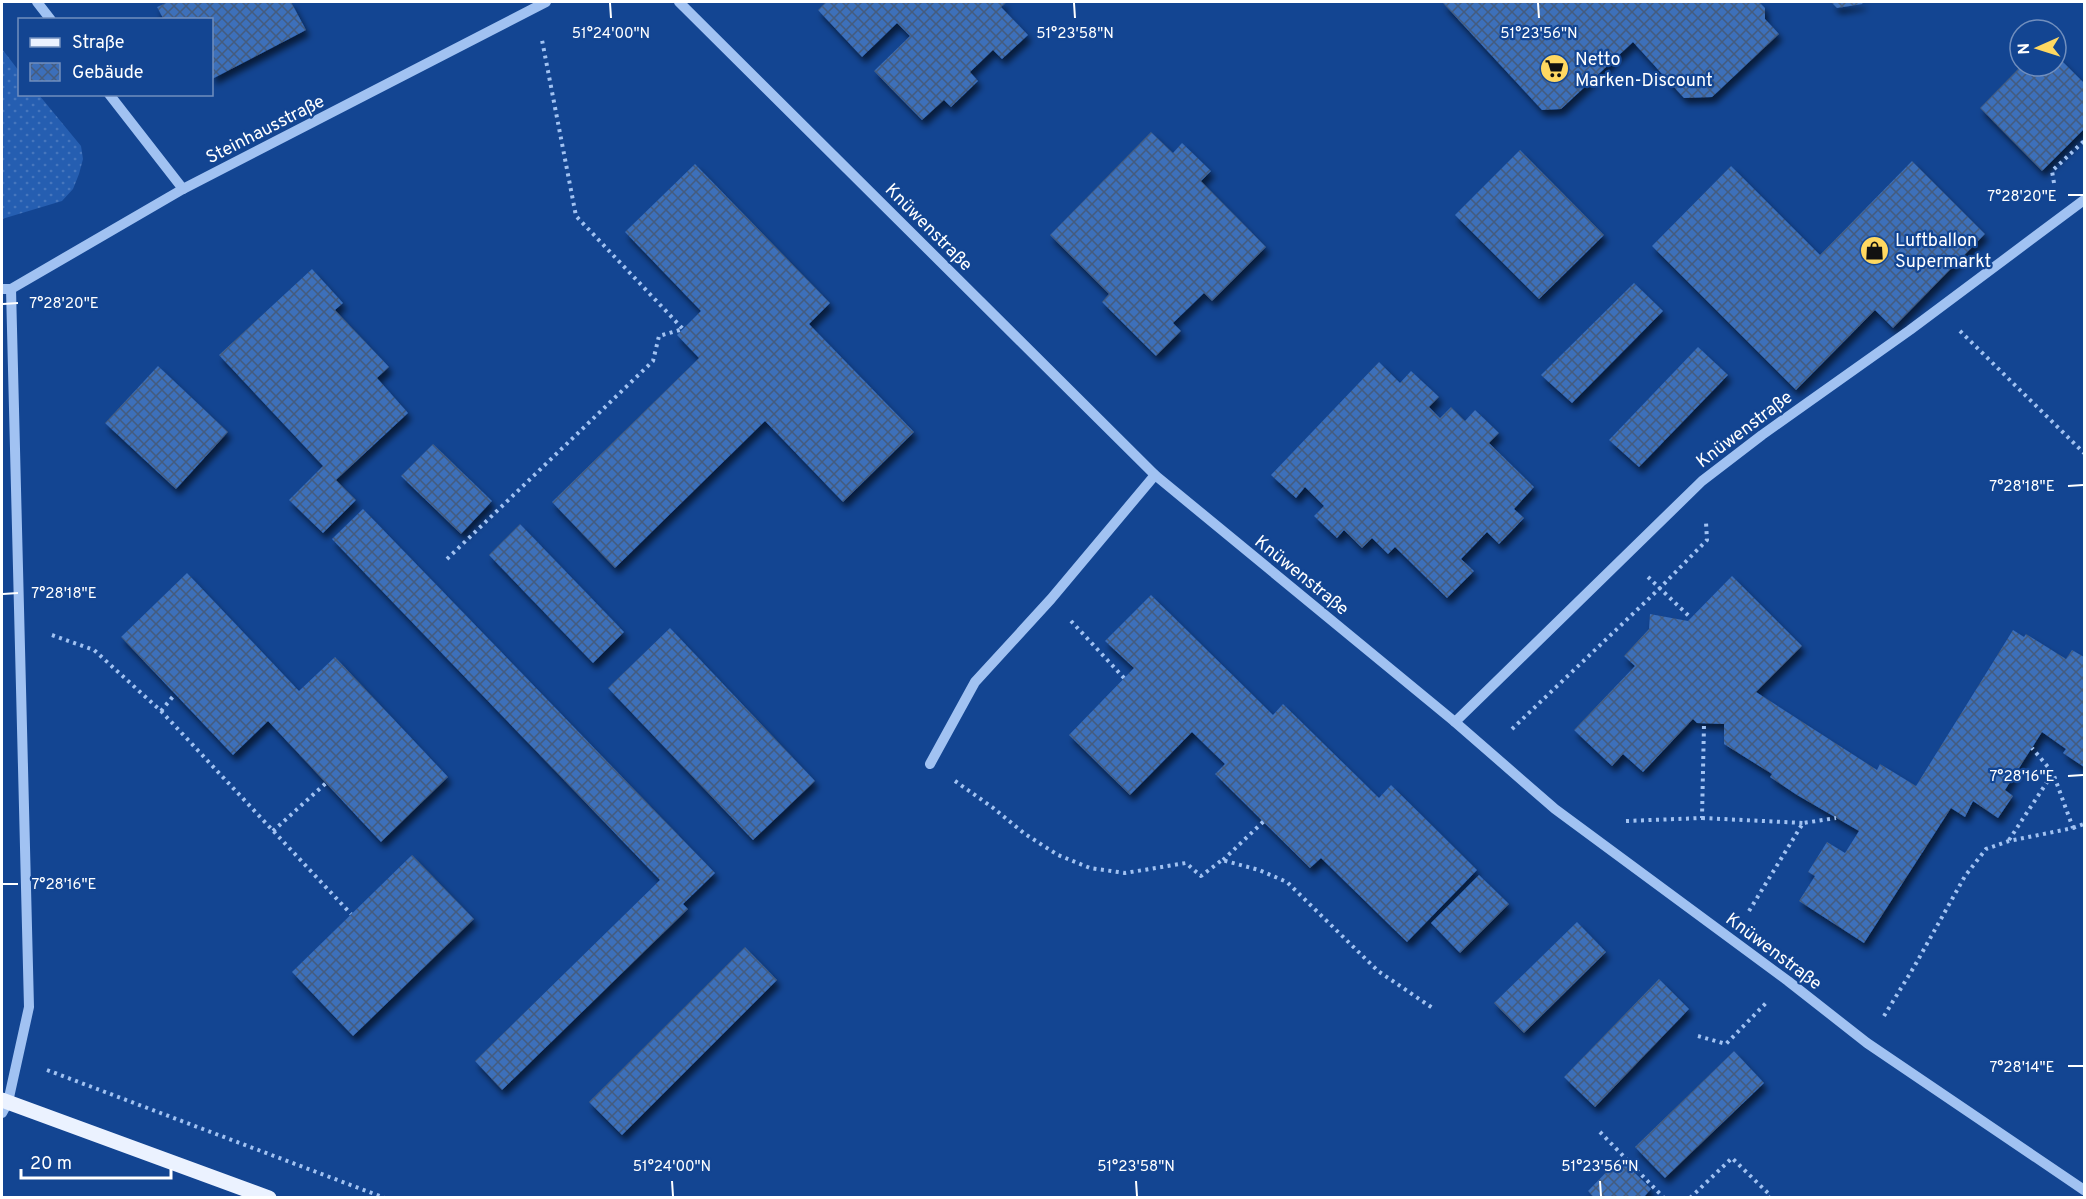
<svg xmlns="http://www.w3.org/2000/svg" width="2086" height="1199" font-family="Overpass,sans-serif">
  <defs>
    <pattern id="grass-dots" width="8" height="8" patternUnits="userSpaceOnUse" patternTransform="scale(1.5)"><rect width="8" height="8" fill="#255eb1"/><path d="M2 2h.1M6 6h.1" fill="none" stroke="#4676bd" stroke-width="1.8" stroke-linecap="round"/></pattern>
    <pattern id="building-cross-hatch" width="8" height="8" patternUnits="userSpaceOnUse" patternTransform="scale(1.5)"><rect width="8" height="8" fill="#3c6fba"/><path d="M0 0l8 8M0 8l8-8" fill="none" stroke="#455c7e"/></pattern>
    <filter id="shadow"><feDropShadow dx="3.5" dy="6" stdDeviation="3" flood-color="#0009"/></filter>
  </defs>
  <rect width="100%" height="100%" fill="#134592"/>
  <!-- grass -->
  <polygon fill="url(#grass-dots)" points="2,49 19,71 20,94 39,95 81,146 83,159 79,174 73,189 62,201 2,219"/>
  <!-- building -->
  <g fill="url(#building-cross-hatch)" filter="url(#shadow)">
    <polygon points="168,2 291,2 306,30 212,79 212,20 164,20 157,7"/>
    <polygon points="826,2 1007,2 1001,7 1028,35 1002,59 993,50 970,72 978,81 951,107 944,100 922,120 874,71 910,36 897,23 862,57 818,10"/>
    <polygon points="1442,2 1759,2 1765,8 1765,19 1779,34 1712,97 1684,98 1633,42 1561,109 1542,110"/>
    <polygon points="1831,2 1864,2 1862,4 1837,8"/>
    <polygon points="2056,55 2084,83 2084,129 2042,171 1980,108 2021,66 2056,66"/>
    <polygon points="1151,132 1173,153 1182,143 1211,171 1201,181 1266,247 1212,301 1204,293 1173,323 1181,331 1156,356 1102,302 1109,294 1050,235"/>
    <polygon points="1520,150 1604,235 1539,299 1455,215"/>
    <polygon points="1912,161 1985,234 1893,328 1875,310 1796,390 1652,246 1731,166 1820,255"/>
    <polygon points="695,164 830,303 809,324 914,432 843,502 765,421 615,568 552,502 699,358 677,335 701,311 625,232"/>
    <polygon points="312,269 343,303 335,310 389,367 377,378 408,413 336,480 356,500 323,533 289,500 323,466 219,355"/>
    <polygon points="1634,283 1663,311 1572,403 1541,375"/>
    <polygon points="1698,347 1728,375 1639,467 1609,440"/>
    <polygon points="1379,362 1400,383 1411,371 1439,397 1429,407 1440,418 1451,407 1465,421 1475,410 1499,433 1489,443 1534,487 1514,509 1524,518 1499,544 1487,532 1461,559 1474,571 1447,598 1395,547 1388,554 1372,538 1362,548 1344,530 1337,538 1314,516 1324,506 1305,487 1296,498 1271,475"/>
    <polygon points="158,366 228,432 176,489 105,423"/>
    <polygon points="433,444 492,501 461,534 401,476"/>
    <polygon points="363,509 715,873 683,904 688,909 502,1090 475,1061 660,880 332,539"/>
    <polygon points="520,524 624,632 593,663 489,555"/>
    <polygon points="187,573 299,691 335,657 448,777 381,842 268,721 233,755 121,637"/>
    <polygon points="1732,576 1802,646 1756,692 1877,770 1880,764 1916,786 2013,630 2024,637 2026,634 2066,659 2072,650 2084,657 2084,767 2063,753 2066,749 2042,732 2005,790 2013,796 1998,818 1973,801 1965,817 1951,808 1864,943 1799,901 1815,876 1808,872 1827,842 1845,853 1859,831 1797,795 1770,777 1772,774 1724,744 1724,724 1697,723 1693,719 1643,772 1623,754 1612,766 1574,730 1635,666 1624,656 1649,629 1650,614 1688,621"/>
    <polygon points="1151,595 1273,715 1283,704 1379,798 1391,785 1477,870 1407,942 1321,858 1310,868 1215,774 1225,764 1192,732 1130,795 1069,735 1134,668 1105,641"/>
    <polygon points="670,628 815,781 753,840 608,688"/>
    <polygon points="412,855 474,919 353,1036 292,972"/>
    <polygon points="1479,875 1509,904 1460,953 1431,923"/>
    <polygon points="1577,922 1606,952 1524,1033 1494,1003"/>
    <polygon points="745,947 777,980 622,1135 589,1102"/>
    <polygon points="1659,979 1689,1009 1595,1107 1564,1077"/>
    <polygon points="1734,1051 1764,1083 1665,1178 1635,1147"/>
    <polygon points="1620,1158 1651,1189 1643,1198 1594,1198 1588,1191"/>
  </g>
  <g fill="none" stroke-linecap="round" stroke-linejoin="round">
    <!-- path -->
    <g stroke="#a1c2f2" stroke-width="4" stroke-dasharray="3 4.5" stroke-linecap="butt">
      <polyline points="2054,183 2052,171 2084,141"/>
      <polyline points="1960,331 2084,453"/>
      <polyline points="447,559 653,361 659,336 683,329 576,216 542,40"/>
      <polyline points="1648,577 1691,618"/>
      <polyline points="1071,621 1124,678"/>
      <polyline points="52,635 94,650 161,711 351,914"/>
      <polyline points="161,711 175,694"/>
      <polyline points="1512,729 1660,588 1707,540 1706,522"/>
      <polyline points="955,781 992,807 1025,834 1058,855 1090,868 1125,873 1186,863 1201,876 1222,860 1259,870 1287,882 1378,971 1434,1009"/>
      <polyline points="1702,818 1803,823"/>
      <polyline points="1626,821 1702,818 1704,724"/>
      <polyline points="2073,828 2084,824"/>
      <polyline points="273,831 326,783"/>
      <polyline points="2009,840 2053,773"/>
      <polyline points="1223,860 1264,821"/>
      <polyline points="1749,911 1803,823 1836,818"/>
      <polyline points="1884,1016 1914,967 1965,876 1986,849 2009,841 2073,828 2053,773 2032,748"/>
      <polyline points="1698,1036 1726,1044 1766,1003"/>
      <polyline points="47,1070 385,1198"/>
      <polyline points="1600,1132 1664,1198"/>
      <polyline points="1690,1198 1732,1158 1771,1196 1770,1198"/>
    </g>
    <!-- minor -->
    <g stroke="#a1c2f2" stroke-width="10">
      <polyline points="37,2 51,20"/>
      <polyline points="679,2 1155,475 1455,722 1555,809 1788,981 1867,1043 2084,1190"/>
      <polyline points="109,94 183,189"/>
      <polyline points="2,289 11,289 183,189 546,2"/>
      <polyline points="1455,722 1702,481 1762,435 1910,330 2084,200"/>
      <polyline points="930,764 975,682 1051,599 1155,475"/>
      <polyline points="2,1113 8,1102 29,1007 11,289"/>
    </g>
    <!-- major -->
    <polyline stroke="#ebf2ff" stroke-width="15" points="2,1100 269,1198"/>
  </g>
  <!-- ticks -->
  <path fill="none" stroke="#fff" stroke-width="2" d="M610 3 611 18M1074 3 1075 18M1538 3 1539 18M2068 195H2083M3 304 18 303M2068 486 2083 485M3 594 18 593M2068 776 2083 775M3 884H18M2068 1066H2083M672 1181 673 1196M1136 1181 1137 1196M1600 1181 1601 1196"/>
  <!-- icons -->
  <defs>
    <symbol id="supermarket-disc" viewBox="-11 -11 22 22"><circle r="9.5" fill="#ffd861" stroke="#134592"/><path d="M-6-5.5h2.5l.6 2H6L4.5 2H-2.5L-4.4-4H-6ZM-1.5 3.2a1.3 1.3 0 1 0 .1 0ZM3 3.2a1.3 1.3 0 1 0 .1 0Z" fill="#111"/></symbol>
    <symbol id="shop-disc" viewBox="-11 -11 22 22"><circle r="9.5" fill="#ffd861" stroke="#134592"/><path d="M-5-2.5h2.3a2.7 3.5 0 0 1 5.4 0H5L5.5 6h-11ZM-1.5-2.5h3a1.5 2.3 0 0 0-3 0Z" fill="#111"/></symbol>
  </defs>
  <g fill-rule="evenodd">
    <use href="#supermarket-disc" x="1538" y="52" width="33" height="33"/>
    <use href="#shop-disc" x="1858" y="234" width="33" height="33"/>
  </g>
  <g text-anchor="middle" stroke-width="4.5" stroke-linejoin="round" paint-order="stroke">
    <!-- poi labels -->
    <g font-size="18" fill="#fff" stroke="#134592" text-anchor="start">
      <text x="1575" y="65">Netto<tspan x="1575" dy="21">Marken-Discount</tspan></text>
      <text x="1895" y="246">Luftballon<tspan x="1895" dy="21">Supermarkt</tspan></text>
    </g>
    <!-- street labels -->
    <g font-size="18" fill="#fff" stroke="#134592">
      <text transform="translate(265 129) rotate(-27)" y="6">Steinhausstraße</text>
      <text transform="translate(929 227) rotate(45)" y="6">Knüwenstraße</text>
      <text transform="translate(1744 429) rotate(-37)" y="6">Knüwenstraße</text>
      <text transform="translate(1302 575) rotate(39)" y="6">Knüwenstraße</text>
      <text transform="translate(1774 951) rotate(37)" y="6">Knüwenstraße</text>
    </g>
  </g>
  <g font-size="15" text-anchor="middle" fill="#fff" stroke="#134592" stroke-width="4.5" stroke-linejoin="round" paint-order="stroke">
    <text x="611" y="38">51°24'00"N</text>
    <text x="1075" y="38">51°23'58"N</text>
    <text x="1539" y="38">51°23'56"N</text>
    <text x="2022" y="201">7°28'20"E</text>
    <text x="64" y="308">7°28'20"E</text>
    <text x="2022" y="491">7°28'18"E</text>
    <text x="64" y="598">7°28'18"E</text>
    <text x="2022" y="781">7°28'16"E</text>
    <text x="64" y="889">7°28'16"E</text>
    <text x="2022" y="1072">7°28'14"E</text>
    <text x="672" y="1171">51°24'00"N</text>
    <text x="1136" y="1171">51°23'58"N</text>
    <text x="1600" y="1171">51°23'56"N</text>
  </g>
  <!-- border -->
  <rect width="2086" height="1199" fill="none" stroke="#ffffff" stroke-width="6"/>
  <!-- legend -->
  <rect x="18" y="18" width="195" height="78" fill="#134592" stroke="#718fbe" stroke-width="1.5"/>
  <rect x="30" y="38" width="30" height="9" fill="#ebf2ff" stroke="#718fbe" stroke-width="1.5"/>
  <text x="72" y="48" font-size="18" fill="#ffffff">Straße</text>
  <rect x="30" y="63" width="30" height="18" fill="url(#building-cross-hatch)" stroke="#718fbe" stroke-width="1.5"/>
  <text x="72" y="78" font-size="18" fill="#ffffff">Gebäude</text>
  <!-- north arrow -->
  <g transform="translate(2038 48) rotate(267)"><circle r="28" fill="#134592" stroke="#718fbe" stroke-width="1.5"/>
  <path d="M0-4.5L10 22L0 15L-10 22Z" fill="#ffd861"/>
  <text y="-9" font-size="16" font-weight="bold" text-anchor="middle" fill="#ffffff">N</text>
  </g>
  <!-- scale -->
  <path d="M21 1169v9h150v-9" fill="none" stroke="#ffffff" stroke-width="3"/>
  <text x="30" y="1169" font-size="18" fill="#ffffff" stroke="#134592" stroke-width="4.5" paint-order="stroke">20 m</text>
</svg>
